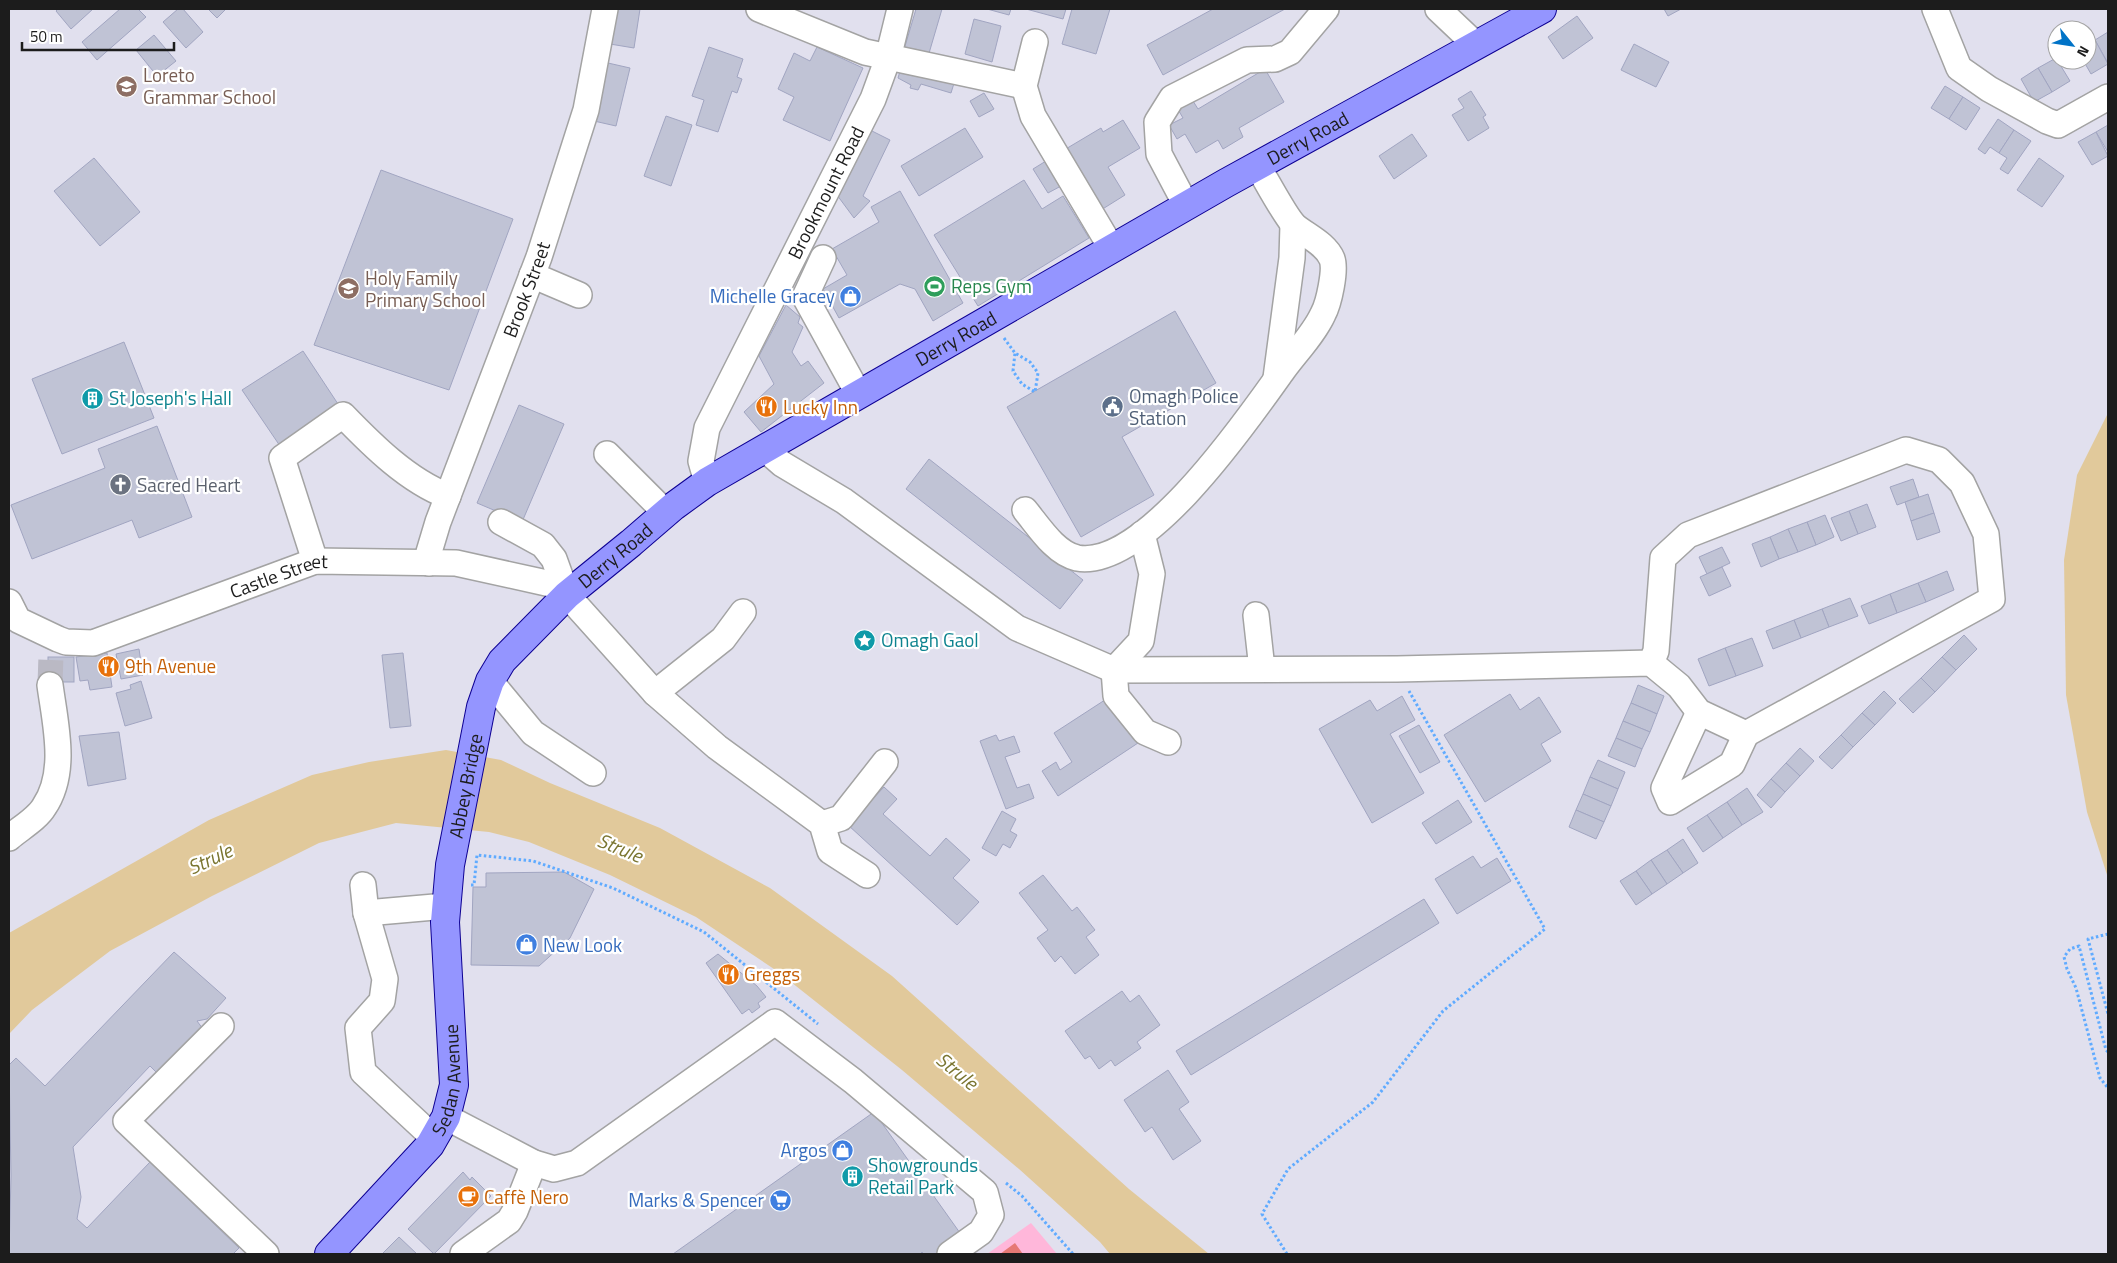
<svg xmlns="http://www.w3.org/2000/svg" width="2117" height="1263" font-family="'Titillium Web',sans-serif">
  <rect width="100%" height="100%" fill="#e1e0ee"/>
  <!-- park -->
  <polygon fill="#ffb7da" points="1031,1223 1057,1254 987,1254"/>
  <!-- pitch -->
  <polygon fill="#e67975" points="1015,1243 1023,1254 1000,1254"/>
  <!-- water -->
  <g fill="#e1c99b">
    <polygon points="2108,413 2108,878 2087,812 2066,695 2064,560 2077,475"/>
    <polygon points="446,750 501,760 550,783 660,828 770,888 892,976 1129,1189 1209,1254 1110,1254 1100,1242 1019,1169 902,1070 777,971 696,917 610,875 529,842 489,832 396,823 319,843 212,896 110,951 32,1010 9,1034 9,933 209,820 312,775 369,762"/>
  </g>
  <!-- building -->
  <g fill="#c0c3d5" stroke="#a1a5c1">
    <polygon points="58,9 93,9 71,29 56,11"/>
    <polygon points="120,9 138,9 146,17 97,60 82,42"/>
    <polygon points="178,9 183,9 203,32 186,48 163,22"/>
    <polygon points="208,9 226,9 217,18"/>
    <polygon points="616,9 640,9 634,48 610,44"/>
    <polygon points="916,9 942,9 927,60 903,53"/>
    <polygon points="987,9 1011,9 1009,15"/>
    <polygon points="1026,9 1066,9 1063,19"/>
    <polygon points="1072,9 1110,9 1096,54 1062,44"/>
    <polygon points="1213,9 1285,9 1163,75 1147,45"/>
    <polygon points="1664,9 1681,9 1668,16"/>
    <polygon points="1577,16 1593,38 1563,59 1548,37"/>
    <polygon points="974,19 1001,26 992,62 965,54"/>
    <polygon points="2108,32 2108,63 2095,40"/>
    <polygon points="154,35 176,61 157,76 136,50"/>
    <polygon points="2095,40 2108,64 2091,74 2083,60 2087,60 2087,45"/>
    <polygon points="1634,44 1669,62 1656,87 1621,70"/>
    <polygon points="709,47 743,59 737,77 742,79 737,93 732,91 718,132 696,125 704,100 692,96"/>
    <polygon points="817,47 863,68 830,141 783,120 794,97 778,89 794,53 810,61"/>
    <polygon points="2056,58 2070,81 2052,92 2038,68"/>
    <polygon points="608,63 630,68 616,126 594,121"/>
    <polygon points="902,64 955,80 951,93 921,84 918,90 910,88 911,85 898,78"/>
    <polygon points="2038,68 2052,92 2034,102 2021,79"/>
    <polygon points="1265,69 1284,102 1239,128 1243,137 1223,149 1218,140 1196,153 1185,134 1177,139 1169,125 1183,118 1173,101 1188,93 1198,109"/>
    <polygon points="1945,86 1963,97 1949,119 1931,108"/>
    <polygon points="1471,91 1486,115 1483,117 1489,128 1468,141 1452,115 1464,108 1458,99"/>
    <polygon points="984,93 994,109 979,117 970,101"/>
    <polygon points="1963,97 1980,108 1966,130 1949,119"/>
    <polygon points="666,116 692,125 671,186 644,176"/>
    <polygon points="1998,119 2014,130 1999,153 1990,147 1985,154 1978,149"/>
    <polygon points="1123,120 1140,148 1108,167 1125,195 1101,210 1059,153 1101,128 1103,132"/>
    <polygon points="2108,125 2108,152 2096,132"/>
    <polygon points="965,128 983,157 919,196 901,166"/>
    <polygon points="870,130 890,140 863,196 870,201 854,218 837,195"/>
    <polygon points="2014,130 2031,141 2008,174 2000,169 2007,158 1999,153"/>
    <polygon points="2096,132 2108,156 2092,165 2078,142"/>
    <polygon points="1412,134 1427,156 1394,179 1379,156"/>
    <polygon points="94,158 140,212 100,246 54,191"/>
    <polygon points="2039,158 2064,176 2042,207 2017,190"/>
    <polygon points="1046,161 1061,186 1048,193 1033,169"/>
    <polygon points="381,170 513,219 449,390 314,345"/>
    <polygon points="1024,180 1042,209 1063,196 1089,238 978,306 934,235"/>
    <polygon points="900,191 963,303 933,321 915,289 900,284 839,318 823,289 847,275 832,249 879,222 871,207"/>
    <polygon points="786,305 800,317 798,323 803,327 792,352 801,366 808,361 824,383 761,432 744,412 774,384 759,356"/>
    <polygon points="1175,311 1216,383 1122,437 1154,495 1081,537 1007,407"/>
    <polygon points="124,342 154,418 62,454 32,379"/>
    <polygon points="303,351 340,407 280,446 242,390"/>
    <polygon points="519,405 564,424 522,522 477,503"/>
    <polygon points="157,426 192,517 139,538 132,520 32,559 11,505 105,468 98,449"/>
    <polygon points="929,459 1083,580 1060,609 906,489"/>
    <polygon points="1913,479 1919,497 1897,505 1890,487"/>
    <polygon points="1928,494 1934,513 1911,521 1905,502"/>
    <polygon points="1867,504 1876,527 1858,534 1849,511"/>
    <polygon points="1849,511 1858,534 1841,541 1831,518"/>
    <polygon points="1934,513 1940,532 1917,540 1911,521"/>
    <polygon points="1825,515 1834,537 1816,545 1807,522"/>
    <polygon points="1807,522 1816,545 1798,552 1788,529"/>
    <polygon points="1788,529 1798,552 1779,559 1770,537"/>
    <polygon points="1770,537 1779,559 1761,567 1752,544"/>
    <polygon points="1722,547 1730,563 1707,574 1699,557"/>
    <polygon points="1722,567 1731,586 1709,596 1700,577"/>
    <polygon points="1947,571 1954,590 1926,602 1918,583"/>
    <polygon points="1918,583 1926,602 1897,613 1890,594"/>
    <polygon points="1890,594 1897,613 1869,624 1861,606"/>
    <polygon points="1850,598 1858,616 1829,627 1822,609"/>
    <polygon points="1822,609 1829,627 1801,638 1794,620"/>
    <polygon points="1794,620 1801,638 1773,649 1766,631"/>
    <polygon points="1964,635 1977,649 1956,670 1942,657"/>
    <polygon points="1752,638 1763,666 1736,676 1725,648"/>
    <polygon points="1725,648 1736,676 1709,686 1698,659"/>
    <polygon points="139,649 143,675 121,679 116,654"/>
    <polygon points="107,653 112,687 90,690 88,680 80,681 76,657"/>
    <polygon points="403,653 411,726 390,728 382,655"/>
    <rect x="48" y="657" width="26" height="25"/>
    <polygon points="1942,657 1956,670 1935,692 1921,678"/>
    <polygon points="1921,678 1935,692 1913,713 1899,699"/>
    <polygon points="141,681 152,718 125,726 116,693 131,689 130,685"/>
    <polygon points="1638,685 1664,696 1657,714 1631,703"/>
    <polygon points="1884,691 1896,703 1875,725 1862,713"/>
    <polygon points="1510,694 1520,710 1539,697 1561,732 1541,744 1551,761 1485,802 1444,735"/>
    <polygon points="1111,696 1141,741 1058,796 1042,771 1056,762 1060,770 1072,762 1054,733"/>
    <polygon points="1402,696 1415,720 1390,734 1424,793 1372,823 1319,729 1370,700 1377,711"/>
    <polygon points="1631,703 1657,714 1650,732 1623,721"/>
    <polygon points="1862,713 1875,725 1853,747 1841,735"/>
    <polygon points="1623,721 1650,732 1642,749 1616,738"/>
    <polygon points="1419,725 1440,762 1420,773 1399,736"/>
    <polygon points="119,732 126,779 88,786 79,736"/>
    <polygon points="996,735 999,741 1014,736 1020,752 1005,757 1017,788 1029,784 1034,798 1006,809 980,741"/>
    <polygon points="1841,735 1853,747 1832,769 1819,757"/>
    <polygon points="1616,738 1642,749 1635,767 1608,756"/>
    <polygon points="1800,748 1814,761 1800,776 1786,763"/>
    <polygon points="1598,760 1625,772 1618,789 1590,777"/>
    <polygon points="1786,763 1800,776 1785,792 1771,779"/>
    <polygon points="1590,777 1618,789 1611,806 1583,794"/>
    <polygon points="1771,779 1785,792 1771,808 1757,795"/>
    <polygon points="884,787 897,799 883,814 930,856 946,838 970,860 953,878 979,902 957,925 848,825"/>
    <polygon points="1747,788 1763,812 1742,825 1727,802"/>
    <polygon points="1583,794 1611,806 1604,822 1576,810"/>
    <polygon points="1458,800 1472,822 1436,844 1422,823"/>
    <polygon points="1727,802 1742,825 1723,838 1707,815"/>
    <polygon points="1576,810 1604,822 1596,839 1569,827"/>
    <polygon points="1002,811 1016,819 1010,831 1017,835 1010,848 1003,844 996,856 982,848"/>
    <polygon points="1707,815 1723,838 1703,852 1687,828"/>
    <polygon points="1683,839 1698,863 1683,873 1667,850"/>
    <polygon points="1667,850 1683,873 1667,884 1651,860"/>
    <polygon points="1473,856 1481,868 1497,858 1511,881 1457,914 1435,879"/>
    <polygon points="1651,860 1667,884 1652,894 1636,871"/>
    <polygon points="1636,871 1652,894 1636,905 1620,881"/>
    <polygon points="564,872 594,889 570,938 539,966 471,965 473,887 486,887 486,873"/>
    <polygon points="1043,875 1072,911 1077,907 1095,930 1086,937 1099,955 1075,974 1061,956 1055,962 1037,938 1048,930 1019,893"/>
    <polygon points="1424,899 1439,923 1191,1075 1176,1051"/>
    <polygon points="174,952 226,998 207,1019 197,1021 203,1029 159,1075 150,1066 73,1147 81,1197 77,1219 87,1228 150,1162 239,1248 233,1254 9,1254 11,1176 9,1065 16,1058 45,1086"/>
    <polygon points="718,954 757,986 766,997 758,1003 760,1007 752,1013 749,1009 742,1014 706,963"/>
    <polygon points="1122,991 1130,1002 1139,995 1160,1025 1137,1042 1141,1048 1115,1066 1111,1060 1099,1069 1090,1056 1085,1059 1065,1031"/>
    <polygon points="1168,1070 1189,1102 1179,1109 1201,1141 1173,1160 1152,1127 1145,1132 1124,1100"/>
    <polygon points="874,1112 965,1240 945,1254 924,1254 922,1252 920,1254 673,1254"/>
    <polygon points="463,1172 470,1180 472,1177 491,1196 434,1254 408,1229"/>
    <polygon points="399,1237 417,1254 382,1254"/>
  </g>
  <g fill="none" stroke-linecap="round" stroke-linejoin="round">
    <!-- minor-tunnel -->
    <polyline stroke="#bab9c4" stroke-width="25" stroke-dasharray="25 12" stroke-linecap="butt" points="50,685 51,655"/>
    <defs>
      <g id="minor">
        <polyline points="759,9 865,52 1024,86"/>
        <polyline points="1438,9 1476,45"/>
        <polyline points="1935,9 1959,68 1989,89 2047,121 2058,125 2108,97"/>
        <polyline points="1035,42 1024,86 1033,116 1112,249"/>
        <polyline points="1186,205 1159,154 1157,122 1172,98 1247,60 1275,59 1290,52 1326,9"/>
        <polyline points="823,258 805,297 859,395"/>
        <polyline points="532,275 579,295"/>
        <polyline points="1276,378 1292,258 1293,225"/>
        <polyline points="765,449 782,464 844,501 1017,628 1114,670 1397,669 1651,663 1679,686 1699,712 1746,734 1992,599 1986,534 1962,483 1939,460 1906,450 1688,535 1663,558 1656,651 1651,663"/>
        <polyline points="607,454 666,513"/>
        <path id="s1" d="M707 482 701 461 707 428 873 99 888 58 900 9"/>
        <path d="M1025 510C1039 527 1055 553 1077 558 1145 570 1248 419 1283 370 1296 352 1314 334 1323 314 1329 303 1336 270 1332 259 1326 244 1307 236 1295 226 1286 218 1265 178 1257 165"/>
        <polyline points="501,522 543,545 554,559 567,595 655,693 717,747 822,824 830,851 867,875"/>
        <polyline points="1142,534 1152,574 1141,641 1114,670 1116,696 1145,732 1168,742"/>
        <path d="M315 561 282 458 343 415C372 445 408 481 448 496"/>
        <path id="s2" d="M429 563V552L438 522 539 257 586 110 605 9"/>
        <path id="s3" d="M9 602 18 620 58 639 66 642 93 643 315 561 456 563 551 584 567 595"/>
        <polyline points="1256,615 1262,669"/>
        <polyline points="490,681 533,733 593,773"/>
        <polyline points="655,693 723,639 743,612"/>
        <polyline points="1699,712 1664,788 1670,802 1732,764 1746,734"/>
        <polyline points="822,824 841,818 885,762"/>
        <path d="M9 838C19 829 37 819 44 807 68 772 55 723 50 685"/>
        <polyline points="363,885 366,913 385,979 382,1001 358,1028 363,1072 434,1138"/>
        <polyline points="366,913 446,906"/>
        <polyline points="221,1026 126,1121 266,1254"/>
        <polyline points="446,1117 534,1163 554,1169 577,1163 775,1022 853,1081 985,1192 991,1215 981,1232 950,1254"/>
        <polyline points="463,1254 509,1221 515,1211 534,1163"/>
      </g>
      <g id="major">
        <path id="s4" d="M329 1254 430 1145 446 1117 454 1085 445 922 450 865 481 707 490 681 502 661 567 595 631 543 674 506 707 482 1226 183 1542 9"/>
      </g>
    </defs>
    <!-- minor casing -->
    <use href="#minor" stroke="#a3a3a3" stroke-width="28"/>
    <!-- major casing -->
    <use href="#major" stroke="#0e0093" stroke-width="30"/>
    <!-- path -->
    <g stroke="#60abff" stroke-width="3" stroke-dasharray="2.5 2.5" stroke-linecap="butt">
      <polyline points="1004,338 1015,353 1030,362 1038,373 1035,392 1022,384 1013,371 1015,353"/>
      <polyline points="471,885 474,885 477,855 533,861 613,888 704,932 818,1024"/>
      <polyline points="2108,934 2088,939 2108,1014"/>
      <polyline points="2108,1052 2106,1050 2079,946 2070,949 2064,957 2067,969 2076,988 2100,1078 2108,1088"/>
      <polyline points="1006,1183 1022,1196 1073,1254"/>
      <polyline points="1287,1254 1262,1214 1288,1169 1373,1102 1443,1011 1545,929 1409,691"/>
    </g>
    <!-- minor -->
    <use href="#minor" stroke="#fff" stroke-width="25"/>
    <!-- major -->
    <use href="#major" stroke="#9495ff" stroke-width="28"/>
  </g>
  <!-- icons -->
  <defs>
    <symbol id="school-disc" viewBox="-11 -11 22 22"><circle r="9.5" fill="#8d6e63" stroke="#fff"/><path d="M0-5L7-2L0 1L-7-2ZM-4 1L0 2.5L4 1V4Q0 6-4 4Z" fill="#fff"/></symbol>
    <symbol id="stadium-disc" viewBox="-11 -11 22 22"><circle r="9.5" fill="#2e9e5b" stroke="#fff"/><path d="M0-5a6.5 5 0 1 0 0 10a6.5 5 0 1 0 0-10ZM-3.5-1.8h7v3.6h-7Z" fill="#fff"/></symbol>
    <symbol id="shop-disc" viewBox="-11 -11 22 22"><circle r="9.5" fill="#3f7fe0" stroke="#fff"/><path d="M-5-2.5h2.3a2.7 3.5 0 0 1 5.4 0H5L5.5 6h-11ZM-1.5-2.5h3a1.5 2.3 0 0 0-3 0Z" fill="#fff"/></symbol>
    <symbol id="building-disc" viewBox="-11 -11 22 22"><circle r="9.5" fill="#0f9aa8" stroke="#fff"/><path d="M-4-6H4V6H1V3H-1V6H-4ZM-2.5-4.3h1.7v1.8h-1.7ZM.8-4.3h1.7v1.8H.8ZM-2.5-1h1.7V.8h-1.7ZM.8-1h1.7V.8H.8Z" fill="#fff"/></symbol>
    <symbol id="restaurant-disc" viewBox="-11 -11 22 22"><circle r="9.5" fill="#e8710a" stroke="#fff"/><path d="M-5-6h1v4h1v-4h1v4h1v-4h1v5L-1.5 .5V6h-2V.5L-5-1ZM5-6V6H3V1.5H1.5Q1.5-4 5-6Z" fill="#fff"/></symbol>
    <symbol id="civic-disc" viewBox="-11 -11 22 22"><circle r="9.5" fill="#5c6f8a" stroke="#fff"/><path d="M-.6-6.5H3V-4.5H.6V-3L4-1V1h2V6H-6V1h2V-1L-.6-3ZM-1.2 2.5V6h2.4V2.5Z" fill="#fff"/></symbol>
    <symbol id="church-disc" viewBox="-11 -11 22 22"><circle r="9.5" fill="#6b7280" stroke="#fff"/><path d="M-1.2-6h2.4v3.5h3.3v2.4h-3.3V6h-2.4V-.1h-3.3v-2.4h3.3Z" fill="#fff"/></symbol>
    <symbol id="sight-disc" viewBox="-11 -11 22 22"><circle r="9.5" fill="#0f9aa8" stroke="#fff"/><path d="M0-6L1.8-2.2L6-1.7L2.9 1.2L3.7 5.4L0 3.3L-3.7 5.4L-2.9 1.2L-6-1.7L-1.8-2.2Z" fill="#fff"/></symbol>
    <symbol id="cafe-disc" viewBox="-11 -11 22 22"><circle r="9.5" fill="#e8710a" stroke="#fff"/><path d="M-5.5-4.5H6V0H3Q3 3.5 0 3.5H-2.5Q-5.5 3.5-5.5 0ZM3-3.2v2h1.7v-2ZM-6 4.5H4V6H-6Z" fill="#fff"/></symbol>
    <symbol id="supermarket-disc" viewBox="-11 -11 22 22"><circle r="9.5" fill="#3f7fe0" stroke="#fff"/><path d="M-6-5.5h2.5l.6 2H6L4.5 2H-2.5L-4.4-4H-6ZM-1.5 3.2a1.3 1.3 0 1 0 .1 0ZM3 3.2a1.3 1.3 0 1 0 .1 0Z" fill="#fff"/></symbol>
  </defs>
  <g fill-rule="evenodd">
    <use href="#school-disc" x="114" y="74" width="25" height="25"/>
    <use href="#stadium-disc" x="922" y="274" width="25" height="25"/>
    <use href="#school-disc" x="336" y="276" width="25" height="25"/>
    <use href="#shop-disc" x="838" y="284" width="25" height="25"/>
    <use href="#building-disc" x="80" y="386" width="25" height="25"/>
    <use href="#restaurant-disc" x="754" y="394" width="25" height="25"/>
    <use href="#civic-disc" x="1100" y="394" width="25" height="25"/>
    <use href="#church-disc" x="108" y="472" width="25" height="25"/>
    <use href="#sight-disc" x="852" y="628" width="25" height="25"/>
    <use href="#restaurant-disc" x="96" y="654" width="25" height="25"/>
    <use href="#shop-disc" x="514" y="932" width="25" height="25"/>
    <use href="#restaurant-disc" x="716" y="962" width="25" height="25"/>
    <use href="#shop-disc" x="830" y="1138" width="25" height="25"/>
    <use href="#building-disc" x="840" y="1164" width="25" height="25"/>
    <use href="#cafe-disc" x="456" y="1184" width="25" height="25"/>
    <use href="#supermarket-disc" x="768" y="1188" width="25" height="25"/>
  </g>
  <g text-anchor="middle" stroke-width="4.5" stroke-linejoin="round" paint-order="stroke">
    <!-- education labels -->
    <g font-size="19" fill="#785e54" stroke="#fff" text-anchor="start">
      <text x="143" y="82">Loreto<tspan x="143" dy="22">Grammar School</tspan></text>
      <text x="365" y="285">Holy Family<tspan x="365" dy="22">Primary School</tspan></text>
    </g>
    <!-- street labels -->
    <g font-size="19" fill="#1c1c1c" stroke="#fff">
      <text dy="7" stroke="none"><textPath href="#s4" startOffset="1611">Derry Road</textPath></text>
      <text dy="7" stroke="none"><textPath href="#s1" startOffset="319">Brookmount Road</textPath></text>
      <text dy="7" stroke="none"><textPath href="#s2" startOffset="291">Brook Street</textPath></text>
      <text dy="7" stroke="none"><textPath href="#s4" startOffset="1206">Derry Road</textPath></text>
      <text dy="7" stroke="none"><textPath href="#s4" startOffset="801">Derry Road</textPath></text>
      <text dy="7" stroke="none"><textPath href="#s3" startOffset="298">Castle Street</textPath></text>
      <text dy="7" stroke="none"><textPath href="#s4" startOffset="515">Abbey Bridge</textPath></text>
      <text dy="7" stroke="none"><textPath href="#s4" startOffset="218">Sedan Avenue</textPath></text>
    </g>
    <!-- leisure labels -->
    <g font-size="19" fill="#27864d" stroke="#fff" text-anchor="start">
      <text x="951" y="293">Reps Gym</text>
    </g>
    <!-- shop labels -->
    <g font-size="19" fill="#366cbe" stroke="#fff" text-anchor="end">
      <text x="835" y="303">Michelle Gracey</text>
      <text x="543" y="952" text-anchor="start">New Look</text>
      <text x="827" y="1157">Argos</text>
      <text x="764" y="1207">Marks &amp; Spencer</text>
    </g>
    <!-- service labels -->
    <g font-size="19" fill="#4e5e75" stroke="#fff" text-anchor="start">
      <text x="1129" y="403">Omagh Police<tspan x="1129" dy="22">Station</tspan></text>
    </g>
    <!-- culture labels -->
    <g font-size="19" fill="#0d838f" stroke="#fff" text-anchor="start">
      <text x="109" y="405">St Joseph's Hall</text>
      <text x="881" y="647">Omagh Gaol</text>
      <text x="868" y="1172">Showgrounds<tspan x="868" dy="22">Retail Park</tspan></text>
    </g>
    <!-- food labels -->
    <g font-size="19" fill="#c56008" stroke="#fff" text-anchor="start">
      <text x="783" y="414">Lucky Inn</text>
      <text x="125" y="673">9th Avenue</text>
      <text x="744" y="981">Greggs</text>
      <text x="484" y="1204">Caffè Nero</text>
    </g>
    <!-- worship labels -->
    <g font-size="19" fill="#5b616d" stroke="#fff" text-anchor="start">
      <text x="137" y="492">Sacred Heart</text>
    </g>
    <!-- water labels -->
    <g font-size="20" font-style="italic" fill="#7a7530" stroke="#fff">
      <text transform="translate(620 848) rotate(22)" y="7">Strule</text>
      <text transform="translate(210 859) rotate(-25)" y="7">Strule</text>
      <text transform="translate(957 1071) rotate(39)" y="7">Strule</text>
    </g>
  </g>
  <!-- border -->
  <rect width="2117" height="1263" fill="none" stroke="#1c1c1c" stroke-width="20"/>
  <!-- north arrow -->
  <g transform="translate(2072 45) rotate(120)"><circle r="24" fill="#ffffff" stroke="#a4a4a4"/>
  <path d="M0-4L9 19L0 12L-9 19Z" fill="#0073c7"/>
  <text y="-8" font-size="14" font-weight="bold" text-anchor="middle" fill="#1c1c1c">N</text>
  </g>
  <!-- scale -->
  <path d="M22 42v8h152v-8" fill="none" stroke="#1c1c1c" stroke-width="2.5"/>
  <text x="30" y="42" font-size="15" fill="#1c1c1c" stroke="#ffffff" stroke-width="4" paint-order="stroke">50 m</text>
</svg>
